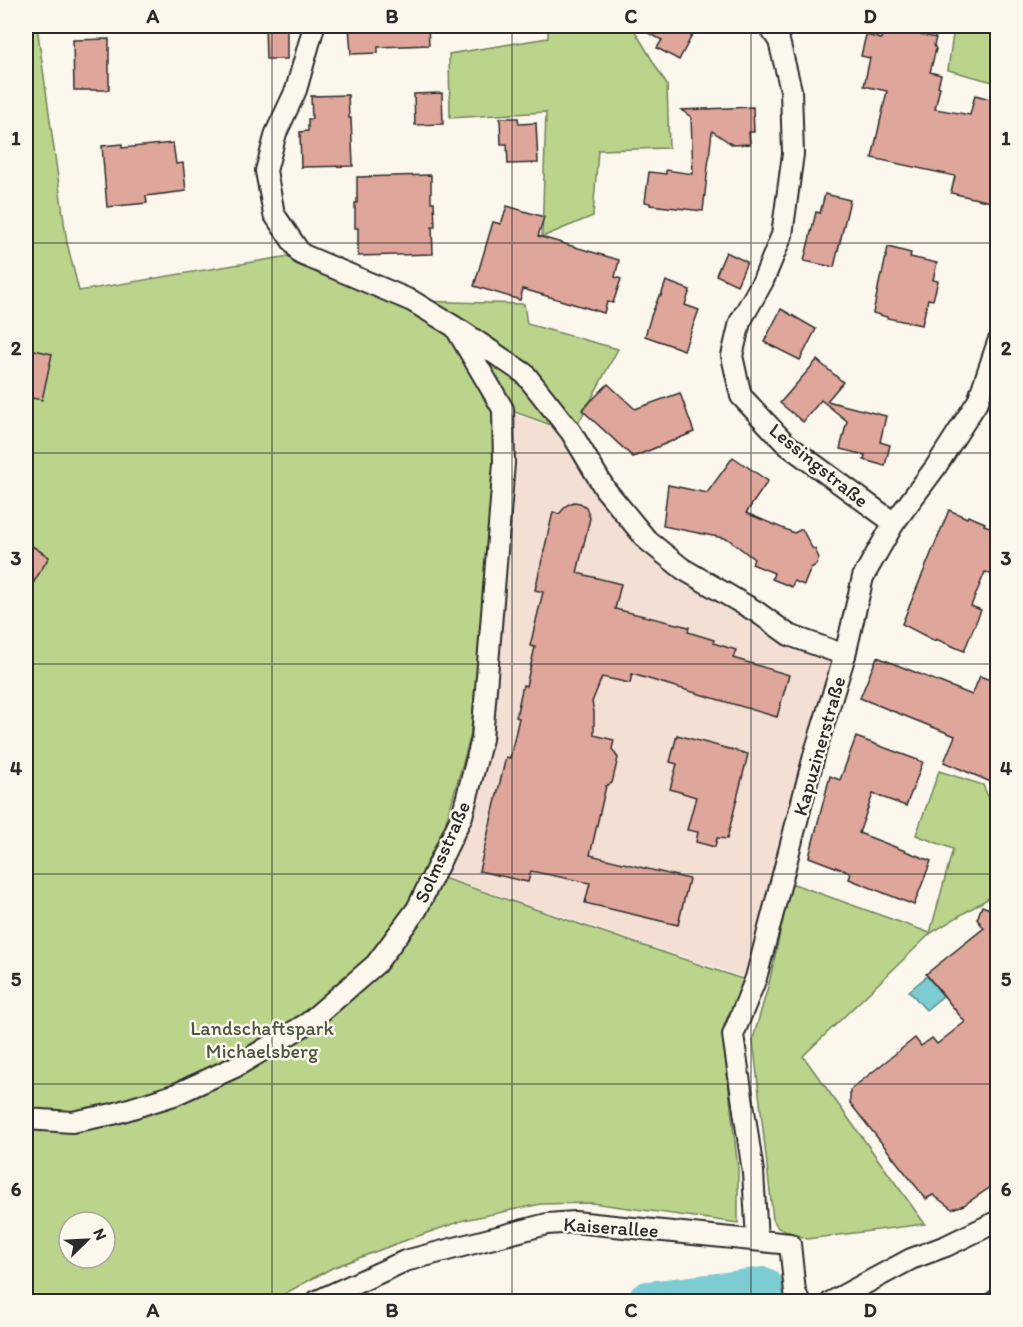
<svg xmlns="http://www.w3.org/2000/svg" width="1023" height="1327" font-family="Itim,sans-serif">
<rect width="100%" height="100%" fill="#fbf7ec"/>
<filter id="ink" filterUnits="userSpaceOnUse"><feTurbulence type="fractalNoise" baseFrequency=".0167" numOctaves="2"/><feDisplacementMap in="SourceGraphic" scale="12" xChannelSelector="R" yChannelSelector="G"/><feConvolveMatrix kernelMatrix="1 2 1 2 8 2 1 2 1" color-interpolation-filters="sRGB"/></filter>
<g filter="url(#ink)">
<polygon fill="#f3dfd4" points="506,411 568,433 647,550 700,592 845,655 746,978 432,873 471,737 502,463"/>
<g fill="#bad48c" stroke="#72805c" stroke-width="1.5" fill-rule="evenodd">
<path d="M26 26H37L67 243 79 291 301 254 412 301 524 304 527 324 618 349 573 433 504 408 502 409 499 467 470 738 431 874 745 980 724 1025V1047L738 1169V1223L592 1203 541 1204 464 1220 401 1242 332 1268 271 1301 26 1302ZM69 1222H105V1258H69Z"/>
<polygon points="548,26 632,26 667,85 669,148 598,150 593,216 542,237 546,112 450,118 449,54 548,38"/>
<polygon points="921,26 997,26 997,83 948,70 953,34"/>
<polygon points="939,771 983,785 997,817 997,893 931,933 803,1056 925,1224 807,1239 778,1228 773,1219 753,1039 769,983 791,883 930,933 953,849 916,835"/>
</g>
<polygon fill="#7bccd1" stroke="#5b8c8f" stroke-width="1.5" points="927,976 943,996 926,1010 909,991"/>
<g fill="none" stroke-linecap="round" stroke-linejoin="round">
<polyline stroke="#7bccd1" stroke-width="42" points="648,1302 725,1293 763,1288"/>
</g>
<g fill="#dfa69b" stroke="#2b2b2b" stroke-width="1.5">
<polygon points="265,26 287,26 287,59 266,59"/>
<polygon points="349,26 428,26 429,45 378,47 378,53 351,54"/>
<polygon points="635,26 697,26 679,60 657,48 662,40"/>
<polygon points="884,26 936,38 934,45 936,49 930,72 941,75 938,86 940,87 935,109 970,115 975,95 998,101 998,190 994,189 991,202 951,193 955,176 872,158 887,91 864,86 870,58 861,56 866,35 881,39"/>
<polygon points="109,39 109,90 74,90 73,40"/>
<polygon points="442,93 443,124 415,125 414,94"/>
<polygon points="348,95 349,118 351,118 353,166 301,167 300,132 308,131 308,119 312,119 311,96"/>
<polygon points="753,107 754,132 749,132 750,144 733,145 712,131 703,211 650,205 650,203 645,202 649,172 666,174 666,170 693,174 691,117 681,110"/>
<polygon points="500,118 518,118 519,124 536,123 538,163 508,164 507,144 501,144"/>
<polygon points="173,143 176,164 183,163 186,191 146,196 147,203 107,207 102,146 122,144 122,148"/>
<polygon points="431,175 431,202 434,202 435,227 432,227 433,254 358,256 358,228 355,228 355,203 357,203 357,177"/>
<polygon points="825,194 850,200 834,267 804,261 816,212 820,213"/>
<polygon points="507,206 544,217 538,236 619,260 615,277 621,279 613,303 607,302 604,313 523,289 520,300 474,286 493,222 501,224"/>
<polygon points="888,247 911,253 910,257 937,263 933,280 938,281 933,300 928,299 922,325 887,318 887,317 873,313 881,274 882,275"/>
<polygon points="726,252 747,262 737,285 716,275"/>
<polygon points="666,281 690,290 685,305 699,310 684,350 645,336 651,316 659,296 661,296"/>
<polygon points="781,309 816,329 800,360 764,342"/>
<polygon points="26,348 52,354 42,400 26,397"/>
<polygon points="817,360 843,382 827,401 886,416 880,442 890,445 885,466 864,460 865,455 840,449 847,421 821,400 803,422 780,403"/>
<polygon points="608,384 635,409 680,393 694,432 633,457 582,410"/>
<polygon points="733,457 768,481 746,513 794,533 802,529 812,548 815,549 819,558 816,565 811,568 804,585 794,581 792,587 772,579 774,573 752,564 754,559 728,539 663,526 668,485 707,493"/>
<polygon points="574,502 580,503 586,507 590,518 577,573 621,584 615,609 689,627 688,632 714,640 713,643 736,650 733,658 789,675 777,717 632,674 630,683 602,677 592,702 594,712 594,735 614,740 612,749 618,758 612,783 606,786 590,855 689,879 678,925 585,903 590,883 531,871 528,882 479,871 506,757 510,758 519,718 516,717 523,685 526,686 535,647 530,646 543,592 535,590 553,512 559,514 567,505"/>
<polygon points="949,510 967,518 968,516 985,523 984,525 998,530 998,577 985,572 971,606 981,610 964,651 936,639 935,641 902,624"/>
<polygon points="26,542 49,557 26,595"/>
<polygon points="877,657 972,695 980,676 998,683 998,785 944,762 955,736 860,698"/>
<polygon points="677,735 748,754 727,839 717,838 715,847 696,842 698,832 687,830 696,797 670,789 677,764 670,762"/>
<polygon points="856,737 923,762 906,806 873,794 859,833 931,861 914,905 849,879 851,873 809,857 830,776 840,780"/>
<polygon points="982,906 998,912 998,1182 964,1205 952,1209 933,1195 926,1199 850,1103 850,1090 915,1038 921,1046 932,1038 937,1044 965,1022 926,974 984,928 977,919"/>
</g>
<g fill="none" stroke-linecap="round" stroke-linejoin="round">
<g stroke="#2b2b2b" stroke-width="24">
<g id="minor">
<polyline points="769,26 779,41 791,90 793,154 782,235 763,281 740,322 732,356 741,396 786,444 894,523"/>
<polyline points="460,330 525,374 571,432 605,489 647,540 683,569 757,612 789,635 845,655"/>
<polyline points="26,1119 72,1122 113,1114 174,1095 235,1067 308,1023 376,964 417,909 462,816 482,739 504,463 503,409 455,327 412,301 301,254 274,214 266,171 276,133 296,90 314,26"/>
<polyline points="757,1240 753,1172 733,1035 756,978 815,752 845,655 863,577 894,523 935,468 978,401 998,342"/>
<polyline points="315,1302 405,1261 547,1224 575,1222 790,1244 795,1292 800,1302"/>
<polyline points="831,1302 911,1259 946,1246 998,1221"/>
<polyline points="994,1302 998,1299"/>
</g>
</g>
<use href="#minor" stroke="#fbf7ec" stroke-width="20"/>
</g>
</g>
<path fill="none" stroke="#2b2b2b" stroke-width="1.5" stroke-opacity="0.55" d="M272 26V1302M512 26V1302M751 26V1302M26 243H998M26 453H998M26 664H998M26 874H998M26 1084H998"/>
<g text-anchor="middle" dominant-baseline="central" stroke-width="5" stroke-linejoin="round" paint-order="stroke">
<g font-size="20" fill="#2b2b2b" stroke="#fbf7ec">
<text transform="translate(819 465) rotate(39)">Lessingstraße</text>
<text transform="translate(819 746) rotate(-74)">Kapuzinerstraße</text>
<text transform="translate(442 852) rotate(-66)">Solmsstraße</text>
<text transform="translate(611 1227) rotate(4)">Kaiserallee</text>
</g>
<g font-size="20" fill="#4f5543" stroke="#fbf7ec">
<text x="262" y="1028">Landschaftspark<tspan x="262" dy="23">Michaelsberg</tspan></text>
</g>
</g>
<rect width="1023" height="1327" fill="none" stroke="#fbf7ec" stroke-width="66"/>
<g transform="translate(87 1240) rotate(66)"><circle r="28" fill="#fbf7ec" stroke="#a8a59f" stroke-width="1.5"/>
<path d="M0-4.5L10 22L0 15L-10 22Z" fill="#2b2b2b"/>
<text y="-9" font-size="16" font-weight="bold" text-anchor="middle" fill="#2b2b2b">N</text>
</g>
<rect x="33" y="33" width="957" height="1261" fill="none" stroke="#2b2b2b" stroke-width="2"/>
<g font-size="20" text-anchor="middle" font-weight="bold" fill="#2b2b2b">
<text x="153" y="23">A</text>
<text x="392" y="23">B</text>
<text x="631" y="23">C</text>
<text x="870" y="23">D</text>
<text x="16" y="145">1</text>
<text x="1006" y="145">1</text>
<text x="16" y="355">2</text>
<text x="1006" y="355">2</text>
<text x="16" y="565">3</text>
<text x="1006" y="565">3</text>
<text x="16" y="775">4</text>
<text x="1006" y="775">4</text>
<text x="16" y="986">5</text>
<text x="1006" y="986">5</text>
<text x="16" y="1196">6</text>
<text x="1006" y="1196">6</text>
<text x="153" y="1317">A</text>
<text x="392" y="1317">B</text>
<text x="631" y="1317">C</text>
<text x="870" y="1317">D</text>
</g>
</svg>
